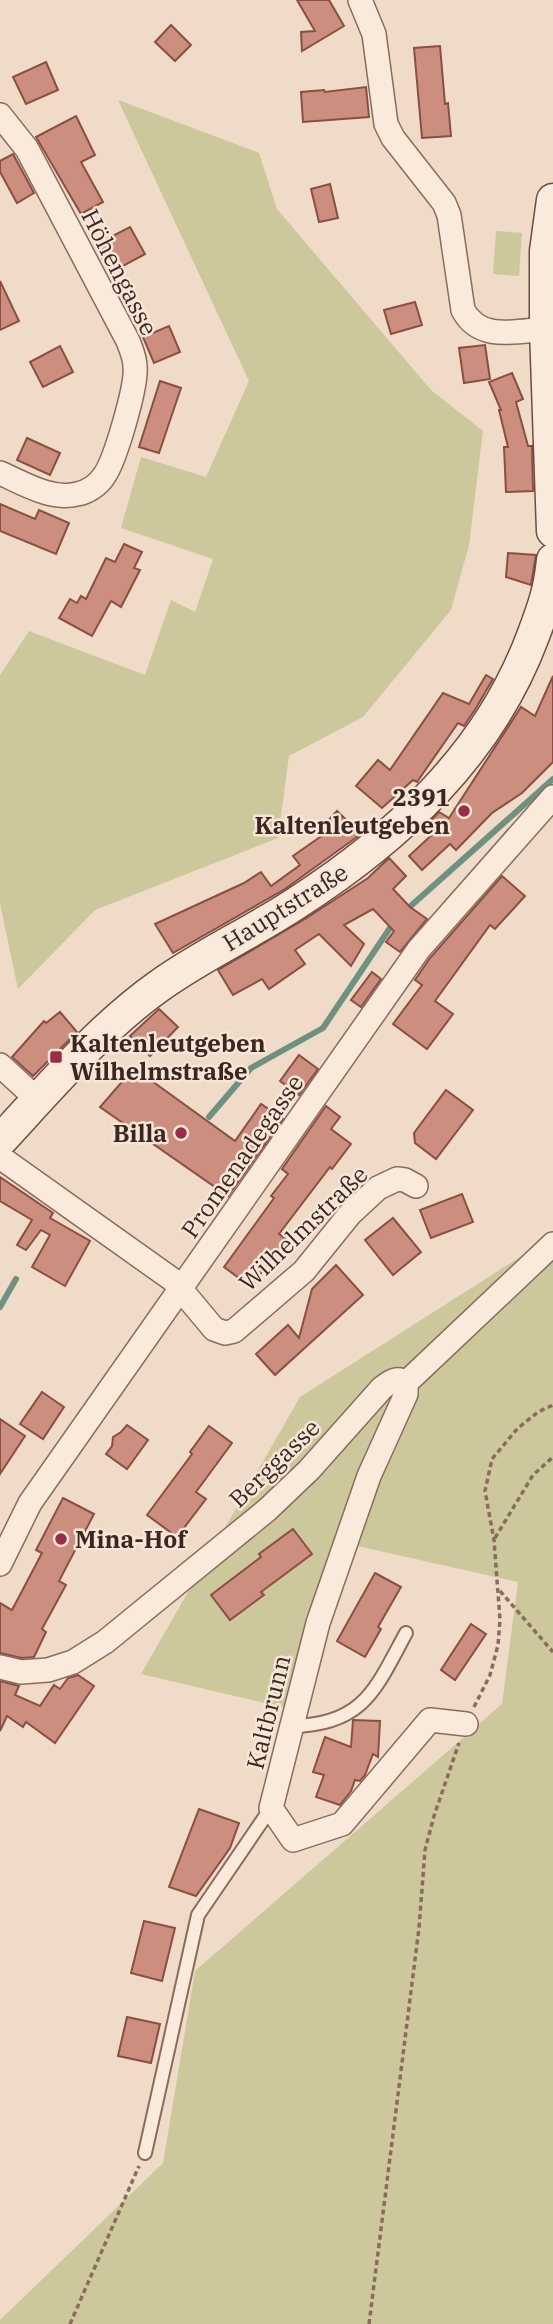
<svg xmlns="http://www.w3.org/2000/svg" width="553" height="2324" font-family="'IBM Plex Serif',serif">
<rect width="100%" height="100%" fill="#efdbc8"/>
<g fill="#cdc89b">
<polygon points="118,100 259,153 277,209 431,390 483,431 469,545 451,610 363,717 289,756 278,838 95,910 18,989 0,903 0,675 29,631 145,675 171,600 195,612 213,559 121,528 141,457 206,477 249,381"/>
<polygon points="496,231 522,233 519,276 493,274"/>
<polygon points="553,1236 553,2324 0,2324 0,2320 163,2163 195,1971 502,1704 518,1582 335,1541 286,1708 141,1674 300,1397"/>
</g>
<g fill="none" stroke-linecap="round" stroke-linejoin="round">
<g stroke="#6f9181" stroke-width="6">
<polyline points="404,912 553,779"/>
<polyline points="209,1117 251,1068 323,1028 394,922"/>
<polyline points="0,1307 16,1279"/>
</g>
</g>
<g fill="#cc8e7e" stroke="#8a4f43" stroke-width="2">
<polygon points="297,0 329,0 344,26 302,51 301,32 315,31"/>
<polygon points="171,25 191,45 175,61 155,42"/>
<polygon points="440,46 445,104 448,103 451,136 422,138 414,48"/>
<polygon points="46,62 58,90 26,104 13,77"/>
<polygon points="366,87 369,117 303,122 301,92 324,90 325,92"/>
<polygon points="76,116 95,155 81,162 103,202 81,214 36,137"/>
<polygon points="13,154 34,193 17,203 0,172 0,161"/>
<polygon points="330,184 338,218 319,222 311,189"/>
<polygon points="130,227 145,254 110,273 95,245"/>
<polygon points="0,281 19,321 0,330"/>
<polygon points="415,302 422,325 391,334 384,310"/>
<polygon points="169,326 180,352 154,363 143,337"/>
<polygon points="485,345 490,379 464,383 459,348"/>
<polygon points="60,346 73,372 43,387 30,362"/>
<polygon points="512,373 523,399 516,402 528,446 532,446 533,491 506,492 504,447 508,447 499,410 501,410 489,382"/>
<polygon points="160,381 181,388 159,453 139,447"/>
<polygon points="27,438 60,453 50,475 17,460"/>
<polygon points="0,504 35,519 39,510 69,523 56,554 0,531"/>
<polygon points="124,544 142,552 134,568 140,570 121,607 111,601 92,636 59,618 70,599 77,603 81,596 86,599 106,558 115,562"/>
<polygon points="508,553 536,555 531,585 506,577"/>
<polygon points="486,675 493,679 476,708 464,726 458,723 417,782 413,780 382,808 356,786 378,760 390,770 443,693 469,704"/>
<polygon points="553,676 553,762 522,793 492,813 456,850 450,844 422,870 409,856 436,831 428,823 439,812 449,818 521,707 535,716"/>
<polygon points="337,811 361,834 285,889 173,953 155,924 244,883 261,872 271,886 300,865 293,856 330,830 324,825"/>
<polygon points="389,858 406,876 393,889 410,907 427,919 400,952 386,942 394,931 373,909 344,925 364,944 351,966 319,934 295,950 305,964 269,989 262,979 233,995 218,970 305,919 368,878"/>
<polygon points="502,876 525,896 495,929 490,925 435,1001 453,1014 427,1049 393,1024 422,985 415,980 430,958"/>
<polygon points="372,972 381,979 361,1007 351,1000"/>
<polygon points="159,1009 178,1027 150,1056 130,1036"/>
<polygon points="60,1012 77,1032 33,1076 12,1057 44,1021 46,1023"/>
<polygon points="299,1055 318,1069 299,1095 280,1081"/>
<polygon points="134,1068 235,1141 261,1104 283,1119 228,1196 100,1107"/>
<polygon points="446,1090 473,1110 436,1159 415,1143 414,1133"/>
<polygon points="326,1106 340,1117 331,1129 351,1144 332,1169 330,1167 279,1234 286,1239 251,1287 224,1267 274,1198 271,1196 288,1174 282,1169"/>
<polygon points="0,1177 53,1213 50,1218 90,1241 65,1286 32,1267 50,1235 41,1230 26,1250 17,1245 32,1220 0,1201"/>
<polygon points="462,1194 473,1222 431,1238 420,1210"/>
<polygon points="393,1218 421,1252 393,1275 365,1240"/>
<polygon points="336,1265 363,1295 275,1375 256,1354 288,1325 299,1338 312,1289"/>
<polygon points="42,1392 64,1407 43,1439 20,1424"/>
<polygon points="0,1419 25,1436 0,1474"/>
<polygon points="127,1425 148,1440 127,1469 106,1454 112,1446 113,1437 121,1432"/>
<polygon points="209,1426 232,1443 196,1492 206,1499 177,1537 147,1515 192,1454 190,1452"/>
<polygon points="63,1498 94,1514 59,1581 66,1585 42,1629 46,1632 34,1657 22,1658 0,1653 0,1603 12,1610 42,1553 36,1550"/>
<polygon points="293,1529 312,1554 261,1592 264,1595 230,1620 211,1595 261,1557 259,1554"/>
<polygon points="375,1573 401,1587 378,1627 381,1629 365,1657 337,1641"/>
<polygon points="471,1624 486,1634 455,1680 441,1670"/>
<polygon points="78,1675 94,1686 55,1743 26,1722 23,1727 7,1716 0,1731 0,1681 19,1686 15,1695 40,1706 54,1685 60,1689 68,1678"/>
<polygon points="353,1720 380,1721 378,1757 373,1754 365,1775 360,1781 355,1780 351,1791 340,1805 316,1797 324,1775 313,1772 325,1737 351,1747"/>
<polygon points="199,1809 239,1823 230,1848 196,1896 169,1887"/>
<polygon points="144,1921 175,1928 162,1981 131,1973"/>
<polygon points="127,2017 160,2024 151,2063 118,2056"/>
</g>
<g fill="none" stroke-linecap="round" stroke-linejoin="round">
<g stroke="#8b6b5d" stroke-width="16">
<g id="service">
<path d="M292 1726C364 1725 376 1688 406 1633"/>
<polyline points="145,2153 198,1915 271,1808"/>
</g>
</g>
<g stroke="#8b6b5d" stroke-width="26">
<g id="minor">
<path d="M360 0 374 34 386 124 393 138 444 203 449 215 463 310C480 342 516 331 546 329"/>
<path d="M0 115 27 149 128 341C131 349 135 357 135 367 137 386 115 461 104 476 98 485 88 492 77 494 52 501 23 483 0 473"/>
<polyline points="0,1065 38,1100"/>
<polyline points="0,1157 173,1280 214,1329 225,1333 234,1331 304,1271 350,1214 378,1188 397,1179 405,1180 416,1186"/>
<polyline points="406,1383 406,1394 369,1476 318,1623 271,1808 293,1840 342,1824 430,1720 466,1724"/>
<polyline points="0,1564 30,1503 419,949 553,797"/>
<path d="M0 1667 21 1672 48 1670 73 1662 105 1642 267 1510 309 1470 382 1388C390 1382 397 1376 406 1383L553 1244"/>
</g>
</g>
<g stroke="#6d4c40" stroke-width="35">
<g id="secondary">
<polyline points="553,200 546,251 546,329 553,531"/>
<path d="M0 1141C49 1088 101 1027 159 986 202 955 251 933 295 904 399 837 489 754 533 636 544 607 550 590 553 560"/>
</g>
</g>
<g stroke="#8b6b5d" stroke-width="3.5" stroke-dasharray="5 3.5" stroke-linecap="butt">
<polyline points="495,1538 533,1475 553,1457"/>
<polyline points="500,1591 553,1652"/>
<polyline points="474,1707 490,1675 498,1645 500,1620 494,1540 485,1491 492,1459 518,1428 538,1412 553,1405"/>
<polyline points="70,2324 139,2166"/>
<polyline points="369,2324 419,1928 425,1850 434,1816 459,1743"/>
</g>
<use href="#service" stroke="#f9eadb" stroke-width="12"/>
<use href="#minor" stroke="#f9eadb" stroke-width="23"/>
<use href="#secondary" stroke="#f9eadb" stroke-width="32"/>
</g>
<g fill="#9a2d45" stroke="#f6e6d7" stroke-width="2.5">
<circle cx="464" cy="811" r="7"/>
<rect x="49" y="1050" width="14" height="14" rx="3.5"/>
<circle cx="181" cy="1133" r="7"/>
<circle cx="61" cy="1539" r="7"/>
</g>
<g text-anchor="middle" dominant-baseline="central" stroke-width="5" stroke-linejoin="round" paint-order="stroke">
<g font-size="24" fill="#3b2720" stroke="#f6e6d7">
<text transform="translate(120 272) rotate(63)">Höhengasse</text>
<text transform="translate(285 907) rotate(-32)">Hauptstraße</text>
<text transform="translate(242 1156) rotate(-55)">Promenadegasse</text>
<text transform="translate(303 1228) rotate(-44)">Wilhelmstraße</text>
<text transform="translate(274 1463) rotate(-44)">Berggasse</text>
<text transform="translate(268 1712) rotate(-76)">Kaltbrunn</text>
</g>
<g font-size="24" font-weight="bold" fill="#3b2720" stroke="#f6e6d7" text-anchor="end">
<text x="450" y="797">2391<tspan x="450" dy="28">Kaltenleutgeben</tspan></text>
<text x="70" y="1043" text-anchor="start">Kaltenleutgeben<tspan x="70" dy="28">Wilhelmstraße</tspan></text>
<text x="167" y="1133">Billa</text>
<text x="75" y="1539" text-anchor="start">Mina-Hof</text>
</g>
</g>
</svg>
